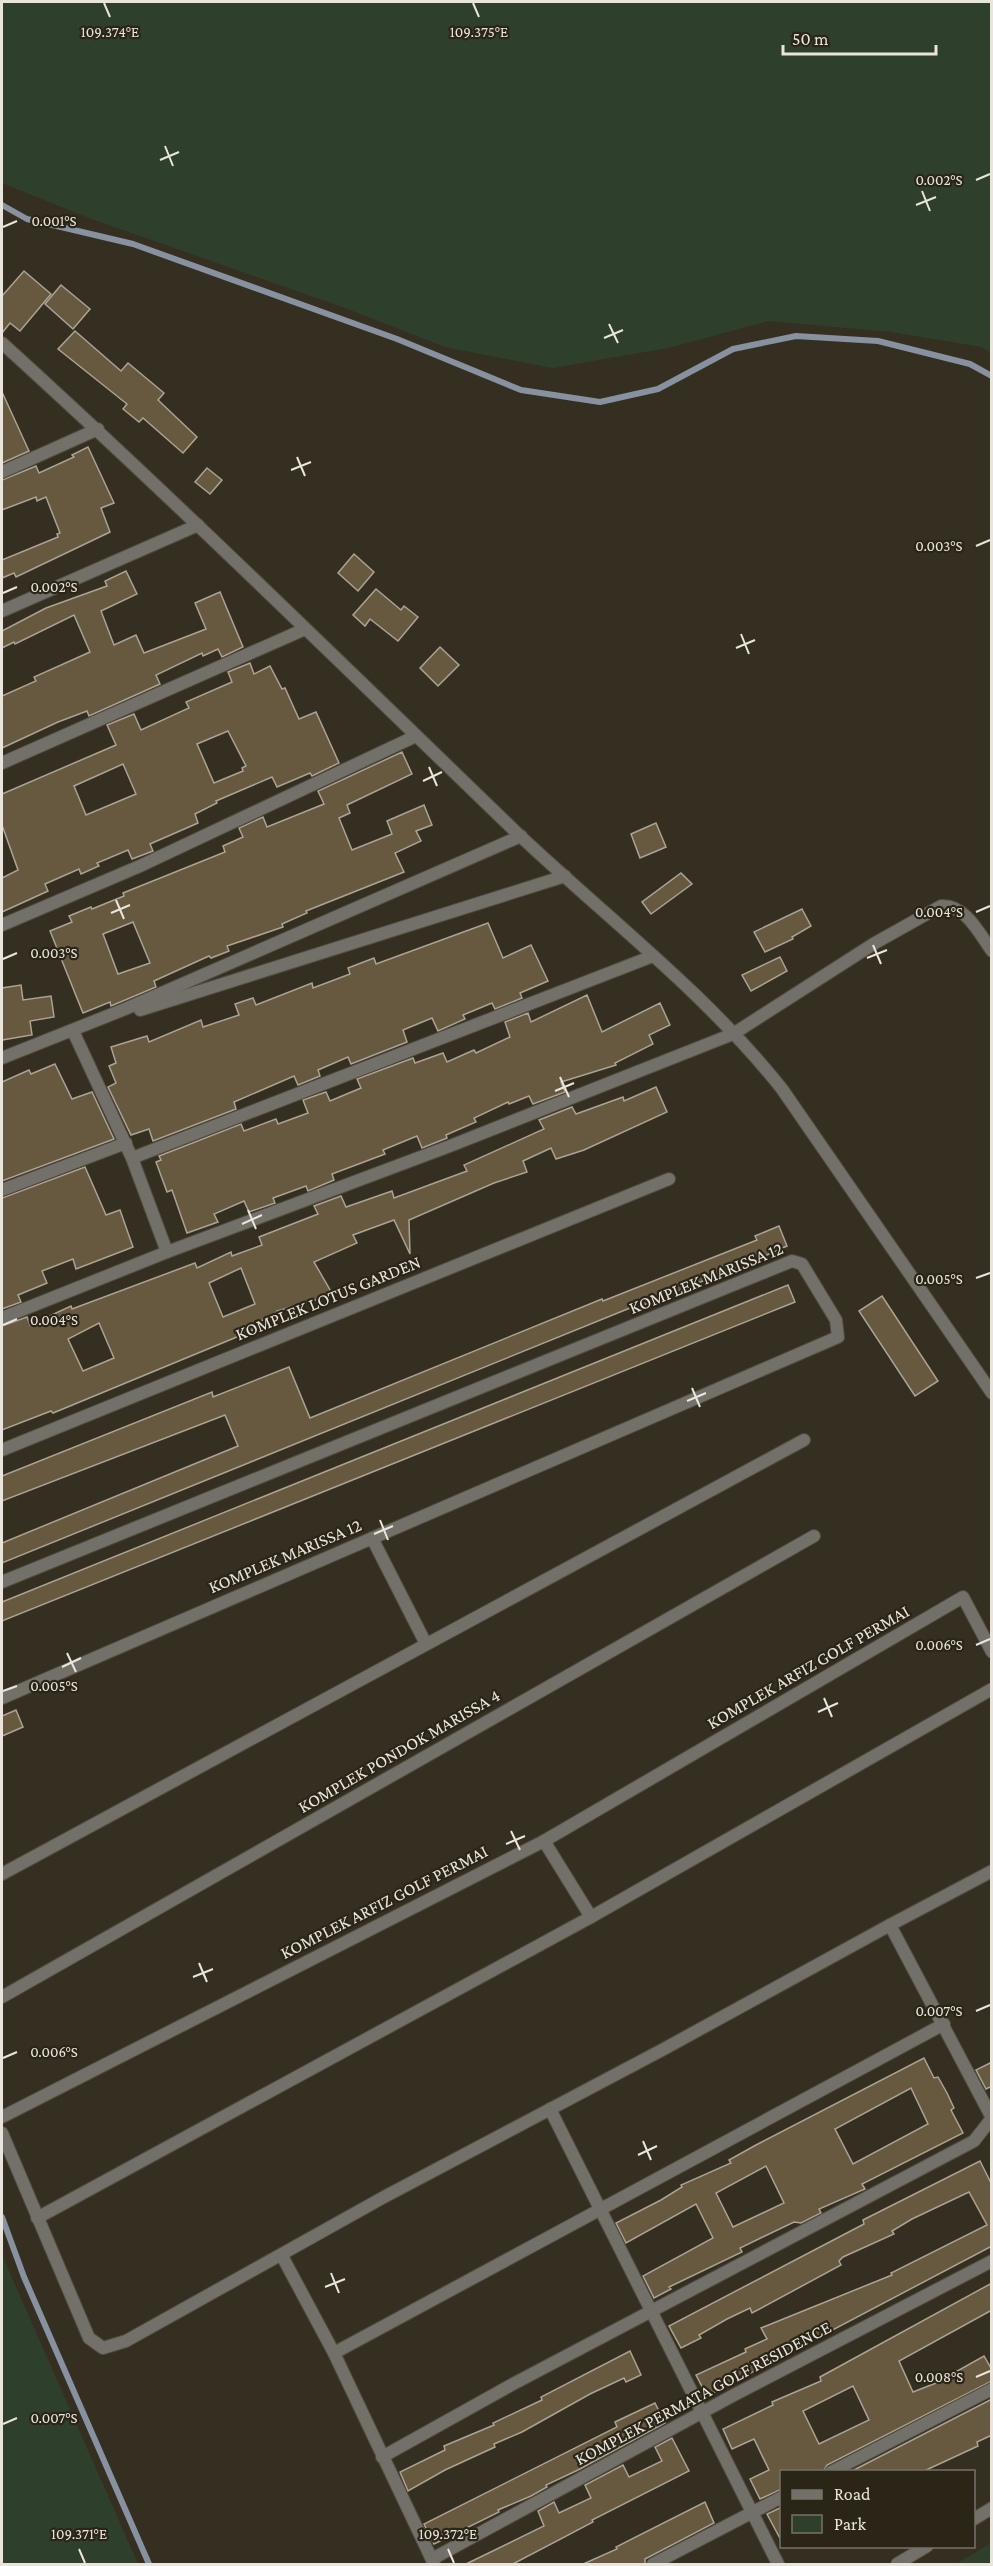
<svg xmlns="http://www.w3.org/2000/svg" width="993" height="2566" font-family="'Crimson Pro',serif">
<rect width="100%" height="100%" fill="#352f22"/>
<g fill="#2e402c">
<polygon points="2,2 991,2 991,353 982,347 891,332 769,321 668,348 552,368 445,347 345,308 89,218 2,183"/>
<polygon points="2,2255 138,2564 2,2564"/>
<polygon points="991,2543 991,2564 956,2564"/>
</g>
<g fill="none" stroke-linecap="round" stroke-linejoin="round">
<g stroke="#87919f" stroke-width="6">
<polyline points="2,205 27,219 133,244 397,339 521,390 600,402 658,389 733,349 796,336 878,341 970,364 992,376"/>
<polyline points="2,2217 24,2277 149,2564"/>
</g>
</g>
<g fill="#665940" stroke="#aba393" stroke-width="1.5" fill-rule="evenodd">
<polygon points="24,271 51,294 20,331 10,323 2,333 2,296"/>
<polygon points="61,285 90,309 73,329 45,304"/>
<polygon points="75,331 121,371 128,363 164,393 158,400 197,437 183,453 143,418 139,422 123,409 127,404 58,349"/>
<polygon points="2,392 29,451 2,463"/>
<polygon points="88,447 114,503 101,508 110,532 16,577 14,573 2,578 2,560 58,537 57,534 60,533 46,497 37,501 36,497 2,510 2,480 36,466 39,473 74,457 72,455"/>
<polygon points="207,468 222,480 210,494 195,482"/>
<polygon points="354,554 374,572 358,591 338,573"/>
<polygon points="126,571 137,594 101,611 114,645 136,635 144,653 206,629 195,603 220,592 243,647 222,657 218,649 203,656 202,653 156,675 160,684 89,716 87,711 58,722 2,748 2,696 36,681 34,677 90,652 74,615 15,644 14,642 2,648 2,631 46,608 107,586 105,581"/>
<polygon points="376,589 401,610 404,606 418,617 398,641 370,619 365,626 353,615"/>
<polygon points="440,647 459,665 438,686 420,668"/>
<path d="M250 663 254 674 270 666 282 689 285 688 299 719 316 712 339 763 312 776 310 773 277 787 272 777 216 801 217 803 195 814 198 823 150 844 153 851 132 859 128 850 97 863 99 866 81 874 79 869 45 884 48 891 2 912V878L18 870 2 825V794L116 745 107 725 134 714 141 730 189 708 186 702 232 682 228 672ZM228 731 246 766 242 768 243 771 214 783 197 744ZM123 764 136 794 86 815 74 786Z"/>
<path d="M402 752 412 774 347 805 350 813 339 818 352 850 392 834 387 821 424 805 432 825 416 831 421 841 395 853 404 872 306 911 307 913 282 924 283 927 227 946 229 951 211 958 209 956 154 981 156 987 111 1006 110 1002 83 1013 50 931 72 922 69 916 91 907 92 909 124 896 123 893 225 852 223 846 243 837 239 828 263 817 267 827 324 804 318 791ZM133 922 150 963 118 974 103 934Z"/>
<polygon points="656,823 666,847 640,858 631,834"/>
<polygon points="681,873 692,884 651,914 642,902"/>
<polygon points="802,909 811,926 792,937 793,939 765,952 754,932"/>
<polygon points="488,923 503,958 531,945 548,981 520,993 522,998 495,1009 492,1003 463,1015 465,1019 438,1031 432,1018 403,1030 407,1042 351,1064 348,1057 318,1070 320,1076 298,1085 294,1076 234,1102 236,1109 153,1141 149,1129 131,1135 108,1087 116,1083 109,1066 116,1063 111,1047 147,1036 149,1042 201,1020 203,1027 239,1015 235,1004 253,998 256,1005 312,983 313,988 350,974 348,968 374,958 376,964"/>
<polygon points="780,957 787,971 751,991 742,975"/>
<polygon points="21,985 23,1000 51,996 54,1017 30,1021 32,1035 2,1040 2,988"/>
<polygon points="587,995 602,1032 660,1003 670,1025 649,1035 653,1044 615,1063 616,1065 561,1082 565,1092 533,1104 529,1096 509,1104 508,1102 474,1118 476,1122 446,1135 447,1138 422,1148 417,1136 383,1150 385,1154 332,1174 334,1180 308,1191 306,1186 273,1198 275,1203 249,1212 244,1201 214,1214 218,1222 187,1233 172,1190 167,1192 156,1162 161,1160 159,1156 241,1124 244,1131 276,1119 278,1124 308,1113 303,1100 326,1092 330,1101 361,1088 357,1079 413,1058 415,1063 443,1053 447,1062 474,1050 476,1053 510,1037 505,1022 528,1013 531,1022"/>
<polygon points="55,1064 72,1099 92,1092 114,1139 2,1181 2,1082 29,1070 31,1074"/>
<path d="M656 1087 667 1112 584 1150 556 1159 551 1148 523 1161 527 1172 494 1183 409 1220 410 1254 394 1220 353 1235 357 1243 314 1262 333 1295 277 1311 278 1314 251 1325 253 1330 232 1339 53 1413 51 1411 2 1430V1326L27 1317 30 1325 71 1306 72 1309 195 1263 197 1268 231 1252 232 1256 262 1245 259 1237 318 1214 314 1206 341 1196 346 1207 392 1191 394 1198 467 1171 464 1165 544 1129 539 1120 572 1107 576 1114 623 1097 624 1101ZM241 1268 255 1304 223 1317 209 1283ZM99 1323 114 1358 83 1371 68 1339Z"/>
<polygon points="85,1167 106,1215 120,1210 133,1247 76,1269 73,1259 42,1271 47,1283 18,1295 21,1302 2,1309 2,1198"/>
<polygon points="779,1226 787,1246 760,1258 631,1310 630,1308 2,1563 2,1543 238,1446 225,1415 2,1501 2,1476 212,1392 213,1397 289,1367 310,1418 602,1299 603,1301 757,1240 755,1236"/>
<polygon points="788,1285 795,1302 2,1621 2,1602"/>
<polygon points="882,1296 938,1381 915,1396 859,1311"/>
<polygon points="16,1710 23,1727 2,1736 2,1716"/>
<path d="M924 2058 934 2078 938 2077 947 2093 954 2108 951 2110 963 2133 862 2184 865 2189 819 2209 821 2213 801 2223 794 2222 740 2248 742 2252 669 2287 671 2289 654 2298 643 2276 713 2238 696 2204 626 2243 616 2223 661 2200 682 2187 681 2185 731 2163 729 2160 756 2145ZM911 2088 928 2124 853 2164 835 2129ZM766 2166 784 2203 733 2227 716 2193Z"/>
<polygon points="992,2062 992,2086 986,2089 976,2070"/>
<polygon points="980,2161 992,2185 992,2246 707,2396 696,2375 746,2352 745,2349 767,2339 761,2328 892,2275 891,2273 987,2225 969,2192 912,2219 892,2231 894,2234 843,2257 839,2261 841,2265 752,2313 750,2308 727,2319 699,2335 701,2338 681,2348 669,2326 864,2224 863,2220"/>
<path d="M992 2283V2310L899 2361 913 2392 936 2383 984 2356 992 2370V2381L827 2465 823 2472H782V2489L760 2499 750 2479 769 2470 754 2439 732 2449 723 2429 773 2405 772 2402 821 2381 820 2377ZM853 2386 869 2420 819 2444 803 2411Z"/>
<polygon points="630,2351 641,2375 626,2382 624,2378 590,2394 522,2432 494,2444 495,2447 445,2470 408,2491 400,2472 445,2450 444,2446 494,2425 493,2423 542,2400 541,2397"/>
<polygon points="992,2399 992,2435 977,2442 978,2446 922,2472 850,2472"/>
<polygon points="655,2403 665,2423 578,2470 546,2485 547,2487 531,2496 498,2510 499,2512 434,2544 424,2524 617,2427 615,2422"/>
<polygon points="672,2438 689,2471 592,2520 593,2522 511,2565 464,2565 544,2526 538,2511 554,2502 559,2513 591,2498 585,2485 623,2465 629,2477 662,2461 655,2447"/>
<polygon points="705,2502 714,2523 645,2559 645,2565 581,2565 617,2549 616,2547"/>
<polygon points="782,2507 782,2542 767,2514"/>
</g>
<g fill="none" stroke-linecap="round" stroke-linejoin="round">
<g stroke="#524c40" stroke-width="14">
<g id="minor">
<path d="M2 343C177 502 346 668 517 833 606 917 706 993 782 1089L992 1393"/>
<polyline points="2,472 98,429"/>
<polyline points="2,611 198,525"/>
<polyline points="2,763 305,629"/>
<polyline points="2,925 140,866 416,736"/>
<polyline points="140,1010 565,876"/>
<polyline points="73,1031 132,1158 167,1252"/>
<polyline points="2,1058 125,1009 521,836"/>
<polyline points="132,1158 653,956"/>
<polyline points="2,1190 126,1143"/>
<path d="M2 1318 167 1252 450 1146 733 1034 875 943 941 906C965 904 979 933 992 951"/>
<polyline points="2,1450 669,1179"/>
<polyline points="372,1538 426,1644"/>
<polyline points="2,1582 792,1261 802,1264 836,1320 838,1337 2,1698"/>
<polyline points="2,1874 804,1440"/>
<polyline points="591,1917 992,1689"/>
<polyline points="890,1925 992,1871"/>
<polyline points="2,1997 814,1536"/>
<polyline points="550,2109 778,2564"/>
<polyline points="2,2117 544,1841 963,1597 992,1652"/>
<polyline points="2,2133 89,2338 103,2348 126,2341 384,2197 662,2050 890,1925 992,2118"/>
<polyline points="37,2218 591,1917 544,1841"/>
<polyline points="282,2256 334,2353 434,2564"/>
<polyline points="334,2353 944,2024"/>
<polyline points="382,2457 513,2384 974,2141 992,2118"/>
<polyline points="831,2472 992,2389"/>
<polyline points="974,2519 992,2508"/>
<polyline points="432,2559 734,2395 992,2261"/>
<polyline points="653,2564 782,2497"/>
<polyline points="897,2564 927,2546"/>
</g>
</g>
<use href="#minor" stroke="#736f69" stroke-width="12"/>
</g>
<path fill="none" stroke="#e9e5dd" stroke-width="2" d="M104 3 110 17M473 3 479 17M165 146 173 166M160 160 179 152M976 180 990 174M922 191 930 211M916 205 936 197M3 227 17 221M609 324 618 343M604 338 623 330M297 457 305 476M291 470 311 462M976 546 990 540M3 593 17 587M741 634 749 654M736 648 755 640M429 767 437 786M423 781 442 772M116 900 124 919M976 912 990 906M111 913 130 905M873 945 881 964M867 958 887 950M3 959 17 953M560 1077 569 1097M555 1091 574 1083M248 1210 256 1229M242 1224 262 1215M976 1278 990 1273M3 1325 17 1319M692 1388 700 1407M687 1401 706 1393M380 1520 388 1540M374 1534 393 1526M976 1645 990 1639M67 1653 76 1672M62 1667 81 1658M3 1691 17 1686M824 1698 832 1717M818 1712 838 1703M511 1831 520 1850M506 1844 525 1836M199 1963 207 1982M193 1977 213 1969M976 2011 990 2005M3 2058 17 2052M643 2141 651 2160M638 2155 657 2146M331 2273 339 2293M325 2287 345 2279M976 2377 990 2371M3 2424 17 2418M79 2549 85 2563M448 2549 454 2563"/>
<g text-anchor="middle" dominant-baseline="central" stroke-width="4.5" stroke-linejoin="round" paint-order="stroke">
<g font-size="18" fill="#e9e5dd" stroke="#2b2518">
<text transform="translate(706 1278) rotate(-22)">KOMPLEK MARISSA 12</text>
<text transform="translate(328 1298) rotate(-22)">KOMPLEK LOTUS GARDEN</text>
<text transform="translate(285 1556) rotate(-23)">KOMPLEK MARISSA 12</text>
<text transform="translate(808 1667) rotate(-30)">KOMPLEK ARFIZ GOLF PERMAI</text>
<text transform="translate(399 1751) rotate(-30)">KOMPLEK PONDOK MARISSA 4</text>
<text transform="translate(384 1902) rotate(-27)">KOMPLEK ARFIZ GOLF PERMAI</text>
<text transform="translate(703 2393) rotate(-28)">KOMPLEK PERMATA GOLF RESIDENCE</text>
</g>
</g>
<g font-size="15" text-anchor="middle" fill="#e9e5dd" stroke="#2b2518" stroke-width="4.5" stroke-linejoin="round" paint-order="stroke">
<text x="110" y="37">109.374°E</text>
<text x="479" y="37">109.375°E</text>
<text x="939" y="185">0.002°S</text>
<text x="54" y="226">0.001°S</text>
<text x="939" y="551">0.003°S</text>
<text x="54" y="592">0.002°S</text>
<text x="939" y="917">0.004°S</text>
<text x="54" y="958">0.003°S</text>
<text x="939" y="1284">0.005°S</text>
<text x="54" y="1325">0.004°S</text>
<text x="939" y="1650">0.006°S</text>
<text x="54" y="1691">0.005°S</text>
<text x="939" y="2016">0.007°S</text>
<text x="54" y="2057">0.006°S</text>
<text x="939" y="2382">0.008°S</text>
<text x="54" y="2423">0.007°S</text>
<text x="79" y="2539">109.371°E</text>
<text x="448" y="2539">109.372°E</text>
</g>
<rect width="993" height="2566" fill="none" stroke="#e9e5dd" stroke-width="6"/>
<rect x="780" y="2470" width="195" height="78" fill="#2b2518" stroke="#777267" stroke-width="1.5"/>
<rect x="792" y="2490" width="30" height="9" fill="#736f69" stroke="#777267" stroke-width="1.5"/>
<text x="834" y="2500" font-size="18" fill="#e9e5dd">Road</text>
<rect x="792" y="2515" width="30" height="18" fill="#2e402c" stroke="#777267" stroke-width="1.5"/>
<text x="834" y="2530" font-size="18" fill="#e9e5dd">Park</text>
<path d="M783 45v9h153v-9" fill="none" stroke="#e9e5dd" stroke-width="3"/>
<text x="792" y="45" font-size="18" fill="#e9e5dd" stroke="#2b2518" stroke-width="4.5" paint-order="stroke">50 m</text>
</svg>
